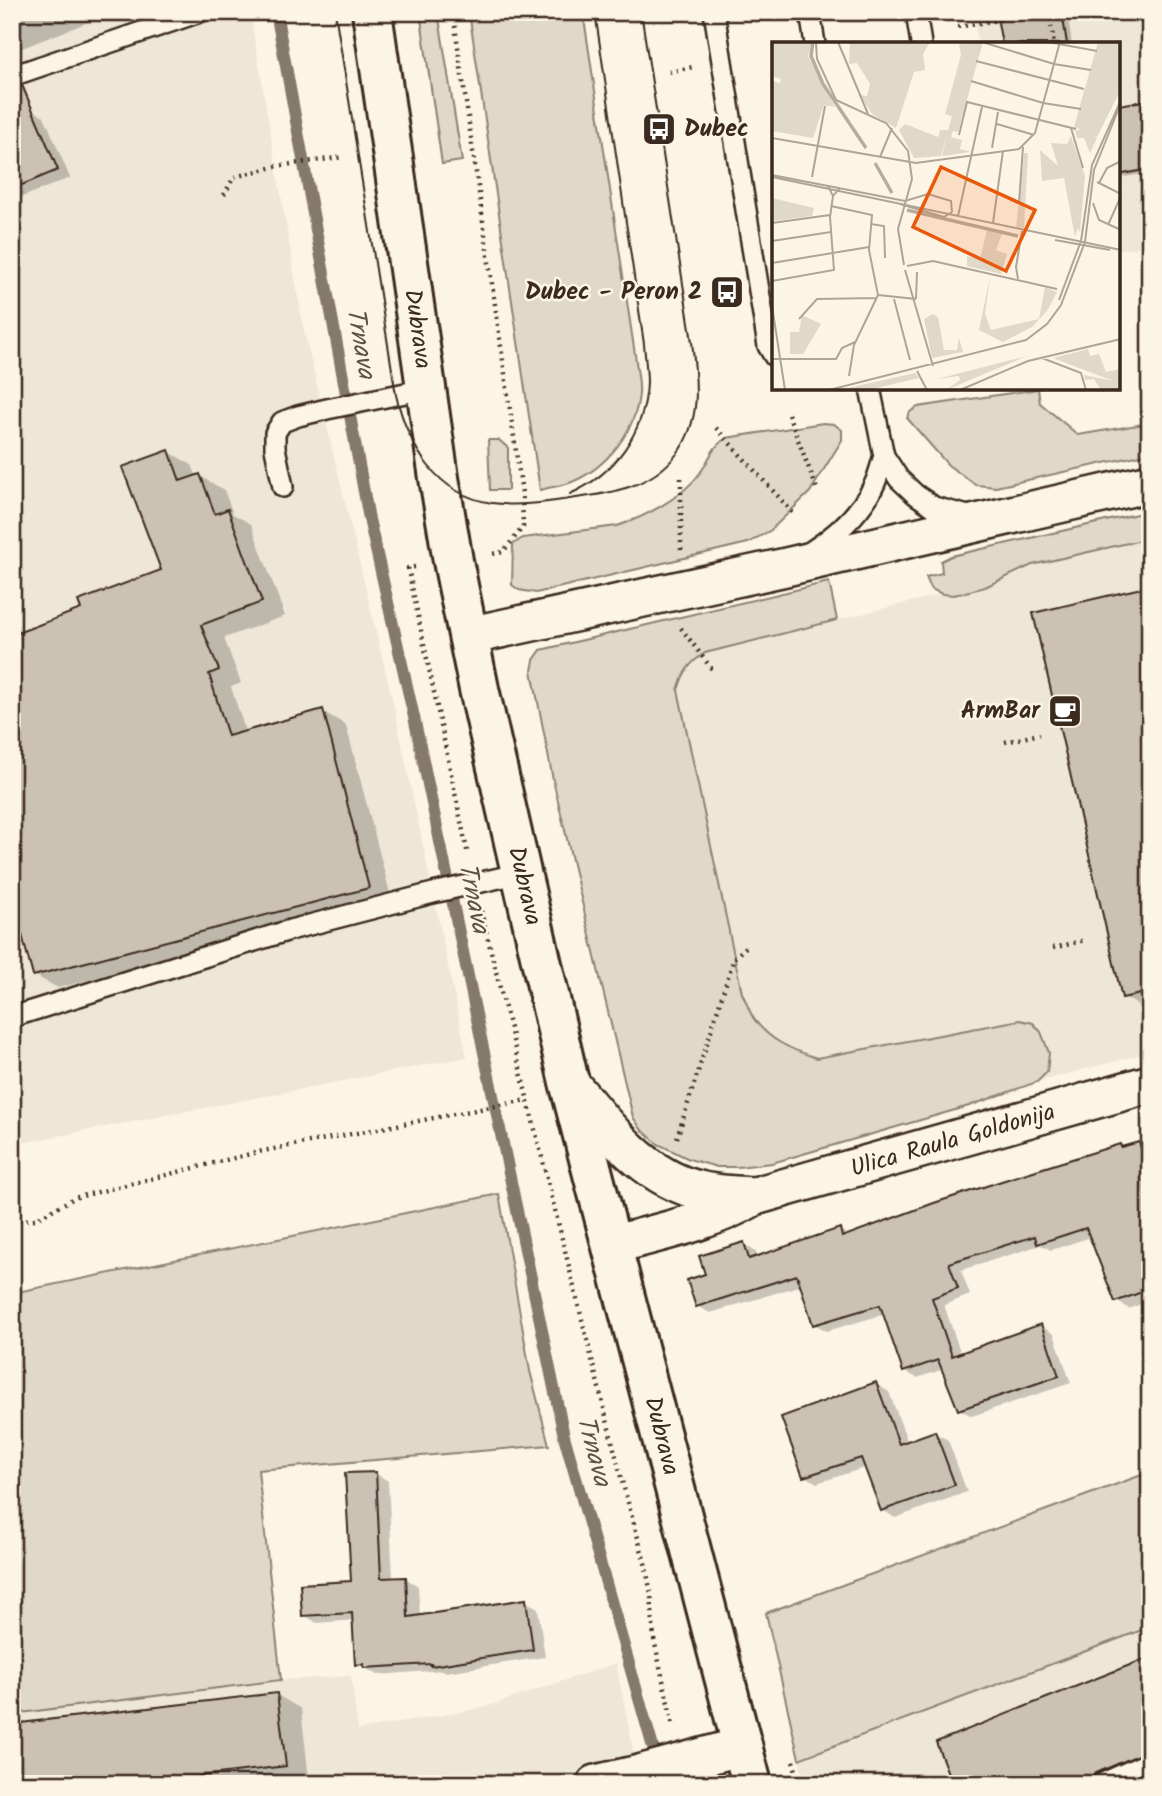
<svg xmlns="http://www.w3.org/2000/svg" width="1162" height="1796" font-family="Kalam,sans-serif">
<rect width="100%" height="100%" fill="#fcf5e5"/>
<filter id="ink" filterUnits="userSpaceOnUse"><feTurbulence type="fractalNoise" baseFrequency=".0143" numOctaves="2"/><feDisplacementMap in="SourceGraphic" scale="14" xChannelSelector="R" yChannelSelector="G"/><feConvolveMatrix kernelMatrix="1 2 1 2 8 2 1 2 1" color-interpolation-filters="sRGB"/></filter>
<g filter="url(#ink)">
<g fill="#eee6d6">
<polygon points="12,12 250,12 304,331 395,711 467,1057 12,1145"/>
<polygon points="973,12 1150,12 1150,245 1118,250 1118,44 978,44"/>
<polygon points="1150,538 1150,1052 1037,1082 1047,1072 1041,1032 1033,1023 1020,1020 817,1058 791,1050 774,1040 754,1019 742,993 678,691 683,674 692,661 705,653 942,594 954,595 985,587 1031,565"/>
<polygon points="1150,1627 1150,1784 806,1784 799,1759"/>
<polygon points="616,1663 640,1784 12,1784 12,1714 281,1680 351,1676 358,1730 483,1708"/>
</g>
<g fill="#e0d8c8" stroke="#8e8173" stroke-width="2">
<polygon points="420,12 438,12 462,161 442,164"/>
<path d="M469 12H583L636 361C637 371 640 383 639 394 636 431 606 468 572 482 562 486 550 487 540 490Z"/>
<polygon points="1038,389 1040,403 1078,435 1150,423 1150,453 996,487 976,485 948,465 907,418 910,412 918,407"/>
<path d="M823 423 834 424 842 430V440L810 492 771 530 748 543 536 593 519 590 512 585 513 544 523 538 617 526C645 517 683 497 700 473 710 459 711 448 726 438Z"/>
<polygon points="488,440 499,440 508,448 508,490 490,490"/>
<polygon points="1150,511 1150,538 1032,565 985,587 954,595 942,594 931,589 926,577 942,573 941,561 951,556"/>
<path d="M829 582 837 620 705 653C689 663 683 673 678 690L742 993C746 1001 749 1011 754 1019 770 1041 792 1050 817 1058L1020 1020 1033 1023 1041 1032 1049 1053 1047 1072 1037 1082 969 1106 772 1163 738 1167H717L689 1159 658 1144 641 1129 633 1117 553 780 532 671 534 660 541 650Z"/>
<polygon points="499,1194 530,1371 549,1445 258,1470 281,1680 12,1714 12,1293"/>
<polygon points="1150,1472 1150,1627 799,1759 766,1613"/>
</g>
<g fill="#0003">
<polygon points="12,12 114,12 12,52"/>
<polygon points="998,12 1067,12 1072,44 1004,44"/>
<polygon points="1150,101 1150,173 1118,178 1118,106"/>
<polygon points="31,109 44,116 70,178 12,201 12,116"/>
<polygon points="169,452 192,465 197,477 200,476 224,490 233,514 251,524 285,616 224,638 241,683 231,687 246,733 322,711 346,725 392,901 58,988 34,975 83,610 163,571"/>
<polygon points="1150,588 1150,1011 1148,1011 1124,997"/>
<polygon points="1139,1144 1150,1149 1150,1300 1129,1309 1116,1301 1091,1237 1051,1250 1041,1245 961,1270 970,1295 944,1305 961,1354 1041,1326 1054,1334 1071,1383 972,1416 959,1409 944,1369 917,1378 904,1371 885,1314 827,1331 814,1324 802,1285 710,1313 697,1306 707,1275 744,1244 756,1252 758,1258 840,1230 850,1236"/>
<polygon points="876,1384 889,1392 908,1443 935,1433 948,1440 967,1492 895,1518 883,1510 867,1467 817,1483 804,1476"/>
<polygon points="375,1473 388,1481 393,1579 405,1578 418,1586 420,1617 525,1601 538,1608 545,1657 446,1672 443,1670 378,1675 357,1664 355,1620 317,1623 304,1615 353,1582"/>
<polygon points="1150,1659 1150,1774 1126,1784 954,1784"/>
<polygon points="277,1695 301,1709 309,1779 268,1784 12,1784"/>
<polygon points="1150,1777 1150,1784 1136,1784"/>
</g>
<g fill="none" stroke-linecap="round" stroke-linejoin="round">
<polyline stroke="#85796b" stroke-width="12" points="276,12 369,519 414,717 564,1436 658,1765"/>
</g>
<g fill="#ccc2b3" stroke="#3b2a1e" stroke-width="2">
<polygon points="996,12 1062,12 1067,44 1002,44"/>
<polygon points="22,85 58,170 12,189 12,88"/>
<polygon points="1150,100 1150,169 1118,175 1118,105"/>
<polygon points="169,450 180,481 200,474 215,514 228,509 262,602 201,625 219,670 209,674 228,736 323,709 369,888 33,976 12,898 12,635 81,609 78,601 161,570 122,467"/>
<polygon points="1150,586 1150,992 1122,998 1033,613"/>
<polygon points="1139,1142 1150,1175 1150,1289 1115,1302 1086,1228 1037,1244 1035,1236 949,1263 958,1288 932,1298 952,1356 1041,1324 1059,1376 958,1410 938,1360 903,1372 880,1305 813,1325 797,1275 696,1307 687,1280 705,1274 699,1256 744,1242 749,1259 840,1228 842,1237 934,1203 1014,1177 1120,1144 1121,1147"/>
<polygon points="876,1382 899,1444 935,1431 955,1485 881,1511 861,1458 803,1477 781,1417"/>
<polygon points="376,1472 381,1578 406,1577 408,1617 526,1599 533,1650 431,1666 431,1664 364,1668 363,1664 355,1665 352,1613 302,1616 300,1584 351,1581 345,1473"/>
<polygon points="1150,1657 1150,1750 1096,1773 1091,1777 1089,1784 952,1784 936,1742"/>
<polygon points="277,1693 286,1766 133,1784 12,1784 12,1724"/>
</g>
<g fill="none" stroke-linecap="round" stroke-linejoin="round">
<g stroke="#3b2a1e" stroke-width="24">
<g id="service">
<polyline points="714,12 768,346 774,356"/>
<polyline points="810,12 815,44"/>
<polyline points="916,12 921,44"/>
<polyline points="12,76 200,12"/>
<polyline points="870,388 884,456 899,479 915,494 934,507 972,517"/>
<polyline points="283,487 275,448 275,433 282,422 298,416 327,409 425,389"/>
<path d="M810 552C836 535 862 512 875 483 879 474 881 464 884 456"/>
<polyline points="12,1017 290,930 433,893 521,873"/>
<polyline points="1101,1784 1150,1762"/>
</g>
</g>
<g stroke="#3b2a1e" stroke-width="42">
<g id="minor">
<polyline points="468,636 786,567 1150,483"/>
<path d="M569 1082C603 1122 638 1172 691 1188 711 1194 734 1195 755 1196"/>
<path d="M612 1245C661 1232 711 1222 755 1196L1150 1084"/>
<polyline points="596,1784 635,1775 743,1746"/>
</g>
</g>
<g stroke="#3b2a1e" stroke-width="44">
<polyline id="secondary" points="372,12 439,478 453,561 479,689 569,1082 752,1784"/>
</g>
<g stroke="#3b2a1e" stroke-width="4.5" stroke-dasharray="2 5" stroke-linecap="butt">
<polyline points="453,12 522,493 523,527 503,552 492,554"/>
<polyline points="1049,12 1054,44"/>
<polyline points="958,27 1040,12"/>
<polyline points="669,72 693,67"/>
<polyline points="224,195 234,177 278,166 343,157"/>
<polyline points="788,414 817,489"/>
<polyline points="716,428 795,515"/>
<polyline points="681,550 681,478"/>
<polyline points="415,567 408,568 468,855"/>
<polyline points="681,628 714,672"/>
<polyline points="1005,742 1040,734"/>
<polyline points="481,911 622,1481 645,1563 651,1594 654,1639 673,1726"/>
<polyline points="1053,948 1086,940"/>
<polyline points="677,1138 734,958 748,945"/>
<polyline points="12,1221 36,1219 74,1198 258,1152 527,1100"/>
<polyline points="793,1761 800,1784"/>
</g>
<use href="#service" stroke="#fcf5e5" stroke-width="19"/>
<use href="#minor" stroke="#fcf5e5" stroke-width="37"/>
<use href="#secondary" stroke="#fcf5e5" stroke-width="38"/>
<g stroke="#3b2a1e" stroke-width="2">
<path d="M335 12 396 395C408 445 436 495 492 503 520 507 548 502 576 498 613 493 652 486 676 455 702 421 697 382 692 342L641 12"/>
<path d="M570 494C615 474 645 432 647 383 647 370 645 357 644 344L595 12"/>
</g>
</g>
</g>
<defs>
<g id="bus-square" transform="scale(1.75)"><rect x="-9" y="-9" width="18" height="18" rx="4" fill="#3b2a1e" stroke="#fcf5e5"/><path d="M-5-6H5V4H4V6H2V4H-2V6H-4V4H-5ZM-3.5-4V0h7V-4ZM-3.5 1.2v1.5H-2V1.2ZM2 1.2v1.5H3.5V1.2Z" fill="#fff"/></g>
<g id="cafe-square" transform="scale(1.75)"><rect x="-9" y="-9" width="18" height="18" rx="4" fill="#3b2a1e" stroke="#fcf5e5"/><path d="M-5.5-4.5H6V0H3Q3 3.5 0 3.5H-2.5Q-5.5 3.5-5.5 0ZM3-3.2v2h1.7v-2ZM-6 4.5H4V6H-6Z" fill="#fff"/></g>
</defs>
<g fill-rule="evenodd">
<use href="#bus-square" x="659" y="129"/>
<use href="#bus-square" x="727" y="292"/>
<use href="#cafe-square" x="1065" y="711"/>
</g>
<g text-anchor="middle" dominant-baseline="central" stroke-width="5" stroke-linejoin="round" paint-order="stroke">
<g font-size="24" font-weight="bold" fill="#3b2a1e" stroke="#fcf5e5" text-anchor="end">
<text x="684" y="129" text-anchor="start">Dubec</text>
<text x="702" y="292">Dubec - Peron 2</text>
<text x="1040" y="711">ArmBar</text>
</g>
<g font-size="24" fill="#3b2a1e" stroke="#fcf5e5">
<text transform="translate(417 329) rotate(82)">Dubrava</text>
<text transform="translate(524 886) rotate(77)">Dubrava</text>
<text transform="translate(953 1141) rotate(-16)">Ulica Raula Goldonija</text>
<text transform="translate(661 1436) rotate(76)">Dubrava</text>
</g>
<g font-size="26" font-style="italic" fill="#605144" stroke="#fcf5e5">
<text transform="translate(360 343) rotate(80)">Trnava</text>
<text transform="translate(473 898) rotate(78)">Trnava</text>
<text transform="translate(593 1451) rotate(75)">Trnava</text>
</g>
</g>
<g transform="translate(772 42)">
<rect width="348" height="348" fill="#fcf5e5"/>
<path d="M0 0H40L36 14 63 65 52 63 41 96 0 89V39L8 41 9 37 0 34ZM78 0H158L151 12 153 28 142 30 124 86 100 72 88 53 95 54 98 42 85 21 77 22ZM211 0 186 90 181 89 179 95 190 98 188 107 199 110 170 114 175 93 169 114 142 116 127 88 133 82 166 95 168 88H176L180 74 173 72 189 13 187 2ZM326 0H348V49L325 95 320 93 325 96 318 111 312 96H305L303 88H309L302 85ZM299 94 313 134 308 190 306 186 303 195 292 136 270 139 268 108 286 124 279 101 295 102ZM252 111H256L252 186 244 185ZM0 156 42 166 40 174 2 179ZM215 188 230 192 224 208 235 212 229 232 195 224V214L208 217ZM218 235 213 272 219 288 267 277 273 245 285 250 275 269 260 285 231 300 207 288ZM161 272 166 275 172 308H185L187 296 191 310 160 316 152 277ZM30 273 49 282 31 312H18V290H27ZM316 307 318 314 327 312 334 330 348 327V348H329L322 337 313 338 312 333 341 339 281 316ZM255 314 174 348 188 338 187 334 165 337ZM143 331 147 336 96 348H67Z" fill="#e0d8c8"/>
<path fill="none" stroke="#b7ad9e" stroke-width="3.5" d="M41 0 39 14 51 42 94 106M103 121 120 151M135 168 246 194"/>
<path fill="none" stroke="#afa495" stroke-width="2" d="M44 0 45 17 64 58 114 81 136 109 140 137 126 187 132 223M66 0 96 72M210 0 282 22 319 28M276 0 325 9M204 19 312 47M199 39 271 61 309 67M225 82 262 93M299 86 311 126M187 93 195 60 304 87M0 96 144 121 247 107 263 91 288 0M220 106 226 70M108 115 120 86M0 133 133 159 156 152 179 159 180 170M0 135 349 208M40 135 53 64M325 140 349 152M327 141 335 126 349 119M56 144 61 154 68 146M247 160 251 105M321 161 327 178 349 188M128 162 172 175 180 170M59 164 100 173 97 208 106 253 82 303 77 334M186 174 210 65M0 181 58 173M221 181 231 109M99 182 112 184 113 216M336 183 349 154M283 198 338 208M0 199 59 190M309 199 320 123 349 58M313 200 322 128 347 66M0 221 97 205M135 224 161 219 285 247M133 228 161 324M246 237 244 225 250 189M0 239 62 228 58 175 61 154M106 253 144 257M122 257 138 318M144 257 145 230M287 258 309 199M0 264 13 348M27 277 45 257 105 256M270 316 309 331 314 348M0 317H64L70 306 83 300M145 329 155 348M57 348 254 298 275 282 289 263 313 200M188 348 256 319 349 297"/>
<path fill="#e8590c" fill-opacity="0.15" stroke="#e8590c" stroke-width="3.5" d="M169 125 263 168 234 229 141 185Z"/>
<rect width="348" height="348" fill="none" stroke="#3b2a1e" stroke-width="3.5"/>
</g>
<rect width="1162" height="1796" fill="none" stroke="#fcf5e5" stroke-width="42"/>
<rect x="21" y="21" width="1120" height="1754" fill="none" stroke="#3b2a1e" stroke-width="2.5" filter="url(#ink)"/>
</svg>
